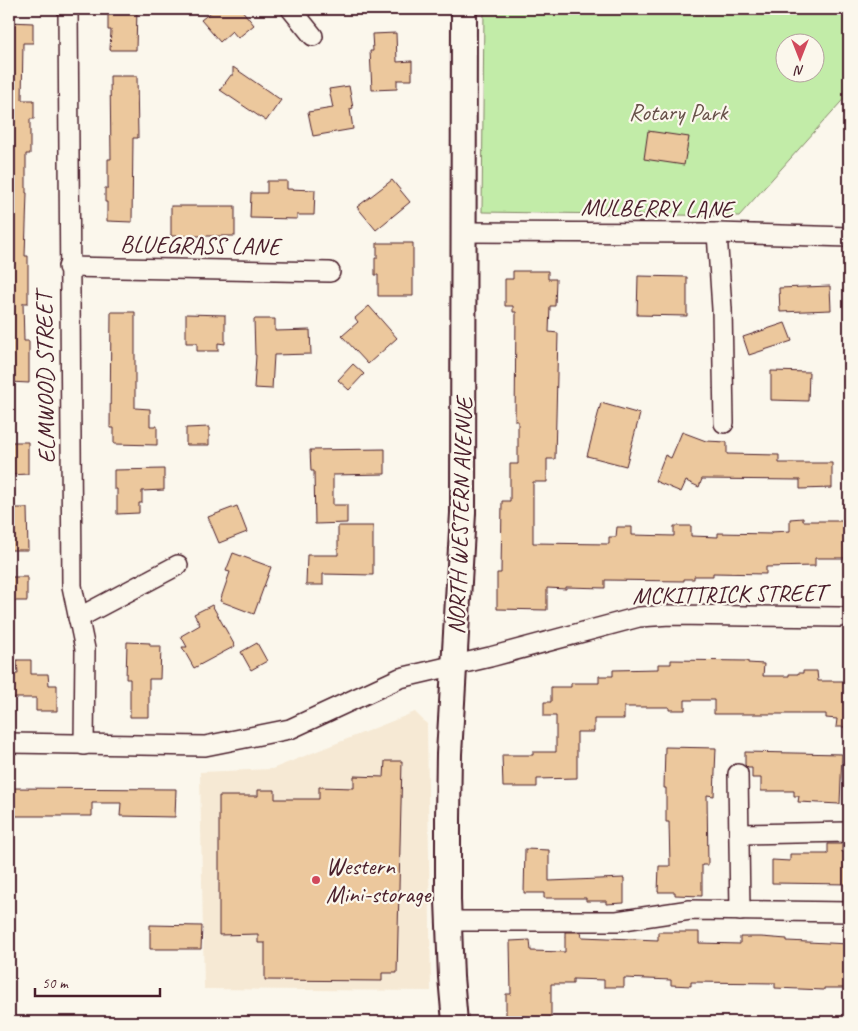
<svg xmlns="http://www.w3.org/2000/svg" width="858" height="1031" font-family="Caveat,sans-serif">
<rect width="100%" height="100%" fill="#fbf7ec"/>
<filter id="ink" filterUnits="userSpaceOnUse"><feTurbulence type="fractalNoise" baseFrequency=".02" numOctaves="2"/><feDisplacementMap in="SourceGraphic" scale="10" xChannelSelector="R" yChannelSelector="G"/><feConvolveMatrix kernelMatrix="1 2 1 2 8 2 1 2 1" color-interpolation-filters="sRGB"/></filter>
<g filter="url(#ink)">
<polygon fill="#f6e9d4" points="415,712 427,724 431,991 204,989 200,772 272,769"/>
<path fill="#c2eca8" stroke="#86866a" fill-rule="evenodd" d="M484 9H849V93L739 216 482 212ZM786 42H816V72H786Z"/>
<g fill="#ecc89d" stroke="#4a1f2b">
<polygon points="108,9 137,9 136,50 110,50 111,30 108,30"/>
<polygon points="215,9 241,9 254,25 238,38 232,31 220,42 201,20"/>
<polygon points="9,22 33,23 33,43 23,43 22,100 34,100 34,119 30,119 30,154 26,154 26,193 27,193 25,256 28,256 28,303 23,303 24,341 29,341 29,383 9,382"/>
<polygon points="396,33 397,62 412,61 412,80 397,80 397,89 372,90 370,51 373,51 372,34"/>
<polygon points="233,67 281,100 266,121 220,90 231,75 233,75"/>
<polygon points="110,76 137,76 138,138 133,138 132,222 107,221 107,202 105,202 105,188 108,188 108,159 111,159"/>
<polygon points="349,86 353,108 350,109 353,129 313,136 308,112 333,108 329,89"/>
<polygon points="648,131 689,137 684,165 644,159"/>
<polygon points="392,180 410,202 376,230 357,207"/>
<polygon points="267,181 287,181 287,189 315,190 314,215 297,215 297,219 250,218 251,193 267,193"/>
<rect x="171" y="206" width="64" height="30"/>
<polygon points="377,243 413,243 413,296 378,296 378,275 375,275 375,258 377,258"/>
<polygon points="513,271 548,271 548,279 556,279 555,306 550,306 549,332 558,333 555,459 547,459 547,482 533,482 533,543 609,544 609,537 616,537 617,527 632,527 632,535 674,536 674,526 691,526 691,536 718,537 718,533 771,534 771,532 790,531 790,519 803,518 803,521 849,521 849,551 846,551 846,558 815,558 815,566 766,567 766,574 713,573 713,576 694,576 694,579 684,579 684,581 605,580 605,588 566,587 566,589 547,588 547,610 497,609 497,573 501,573 502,501 510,501 510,464 518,464 518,421 515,421 516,312 513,312 513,306 505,306 505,279 513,279"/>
<polygon points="638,276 687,277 687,316 637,315"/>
<polygon points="830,286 831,310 780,312 779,288"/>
<polygon points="369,306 397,338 368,364 342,336 358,322 355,318"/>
<polygon points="111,312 135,312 135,408 150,409 150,426 157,426 157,445 114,444 114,428 110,428"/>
<polygon points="186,314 225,315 225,344 218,343 218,351 197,351 197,343 186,343"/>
<polygon points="254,319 275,319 275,331 310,330 311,354 274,355 272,389 254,388 256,355 255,355"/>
<polygon points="785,323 792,341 749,355 743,337"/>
<polygon points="353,364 364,374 349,390 338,380"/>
<polygon points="771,371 809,372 808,401 771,400"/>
<polygon points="601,403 640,414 626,466 587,456"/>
<polygon points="209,427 209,445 186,445 186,428"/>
<polygon points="682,432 706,441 727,442 727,454 779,455 779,463 832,463 832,488 800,489 800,480 702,479 699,487 686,481 681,492 655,481 665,455 671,458"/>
<polygon points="9,442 28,442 28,474 9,475"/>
<polygon points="385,449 385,474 333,475 333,505 347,505 347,523 315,524 314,471 311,471 310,450"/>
<polygon points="164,469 164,490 142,491 142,503 139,503 139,513 117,514 117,489 114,489 114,470"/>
<polygon points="237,506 247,532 219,543 208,517"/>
<polygon points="9,508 27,508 28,550 9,550"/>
<polygon points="338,526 373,526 373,575 323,574 323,585 306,585 307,555 338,555"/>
<polygon points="233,553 271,567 254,614 220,601 230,572 226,571"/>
<rect x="9" y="577" width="18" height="24"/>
<polygon points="212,605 235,646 194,668 182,647 187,647 181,636 200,625 194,614"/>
<polygon points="127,642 150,643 150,646 161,646 160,679 149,679 149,717 130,717 130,679 126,679"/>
<polygon points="257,643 267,661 251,670 241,652"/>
<polygon points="17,660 31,660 31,674 48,674 49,685 57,685 57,711 36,711 36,698 9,698 9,674 18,674"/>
<polygon points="671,660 748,661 748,663 764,664 763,676 789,676 789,674 798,674 798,673 803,673 803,671 817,671 818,681 848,681 849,727 836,727 837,719 826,718 826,714 714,714 714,700 685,700 685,710 669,710 669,707 624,707 624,719 594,719 594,732 577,732 577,778 537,779 537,787 503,787 502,755 533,755 533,752 556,752 556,716 544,716 544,702 551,702 551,687 571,687 571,683 599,683 599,676 613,676 613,670 658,669 658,664 671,664"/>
<polygon points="665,747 716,748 714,796 707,795 708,865 702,865 702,896 675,895 675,892 658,892 659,866 670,866 669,822 666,822 666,788 664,788"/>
<polygon points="745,752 842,754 840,804 798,802 799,796 794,796 794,791 761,791 761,778 752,778 752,768 748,768 745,765"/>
<polygon points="385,761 402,761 397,973 382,973 382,981 265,980 265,943 258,943 258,934 219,935 219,796 258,796 258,790 275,790 275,799 319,799 319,787 354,788 354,776 384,777"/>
<polygon points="9,788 176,789 175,817 120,816 121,803 92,803 92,816 9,816"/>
<polygon points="828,844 842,844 842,852 849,852 849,884 772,883 772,860 790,861 790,854 828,854"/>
<polygon points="525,849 549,850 549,881 624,878 624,903 606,904 606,901 586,901 586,898 544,898 544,893 524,893"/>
<polygon points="150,925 202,926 201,949 150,949"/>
<polygon points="565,932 581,932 582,937 658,940 658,932 699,932 699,943 740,944 740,937 761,937 787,939 787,941 849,944 849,988 824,988 824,990 775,988 775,983 691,982 691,986 671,985 671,980 624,978 624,987 604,987 604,980 573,979 573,984 551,984 551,1022 506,1022 506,994 511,994 510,941 530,940 531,951 565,952"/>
</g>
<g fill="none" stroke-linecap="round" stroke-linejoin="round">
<g stroke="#4a1f2b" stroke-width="22">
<g id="minor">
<polyline points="68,9 72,586 85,649 84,745"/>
<polyline points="291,9 313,36"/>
<polyline points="465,232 717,233 849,237"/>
<polyline points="717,233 722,309 724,423"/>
<polyline points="68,267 330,272"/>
<polyline points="78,618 178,565"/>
<polyline points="9,743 205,746 290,729 400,678 490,657 639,617 670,615 840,617"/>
<polyline points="738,774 740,911"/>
<polyline points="739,834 849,832"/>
<polyline points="448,921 617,921 690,910 849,912"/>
</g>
</g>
<g stroke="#4a1f2b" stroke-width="28">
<polyline id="major" points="455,1022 451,977 448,900 448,818 449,754 463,513 464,9"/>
</g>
<use href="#minor" stroke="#fbf7ec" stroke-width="19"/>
<use href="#major" stroke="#fbf7ec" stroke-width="24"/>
</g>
</g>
<circle fill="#d1495b" stroke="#fbf7ec" stroke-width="2" cx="316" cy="880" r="5"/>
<g text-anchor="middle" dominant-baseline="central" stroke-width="4.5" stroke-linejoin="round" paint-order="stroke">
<g font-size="24" fill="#68524a" stroke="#fbf7ec">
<text x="678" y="112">Rotary Park</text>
</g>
<g font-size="24" fill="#4a1f2b" stroke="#fbf7ec">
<text transform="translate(657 208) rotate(1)">MULBERRY LANE</text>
<text transform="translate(200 245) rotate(1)">BLUEGRASS LANE</text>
<text transform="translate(45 378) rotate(-91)">ELMWOOD STREET</text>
<text transform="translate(460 516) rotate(-88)">NORTH WESTERN AVENUE</text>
<text transform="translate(729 594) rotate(-1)">MCKITTRICK STREET</text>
</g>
<g font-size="24" fill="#4a1f2b" stroke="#fbf7ec" text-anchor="start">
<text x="326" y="866">Western<tspan x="326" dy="28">Mini-storage</tspan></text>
</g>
</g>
<rect width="858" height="1031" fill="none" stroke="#fbf7ec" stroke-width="30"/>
<rect x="15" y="15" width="828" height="1001" fill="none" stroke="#4a1f2b" stroke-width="2" filter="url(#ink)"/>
<g transform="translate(800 58) rotate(180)"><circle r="24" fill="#fbf7ec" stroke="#b4a19f"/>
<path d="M0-4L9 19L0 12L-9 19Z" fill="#d1495b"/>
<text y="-8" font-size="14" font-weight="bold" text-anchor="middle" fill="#4a1f2b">N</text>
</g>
<path d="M35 988v8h125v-8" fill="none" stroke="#4a1f2b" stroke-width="2.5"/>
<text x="42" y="988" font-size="15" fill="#4a1f2b" stroke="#fbf7ec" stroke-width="4" paint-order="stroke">50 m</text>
</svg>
